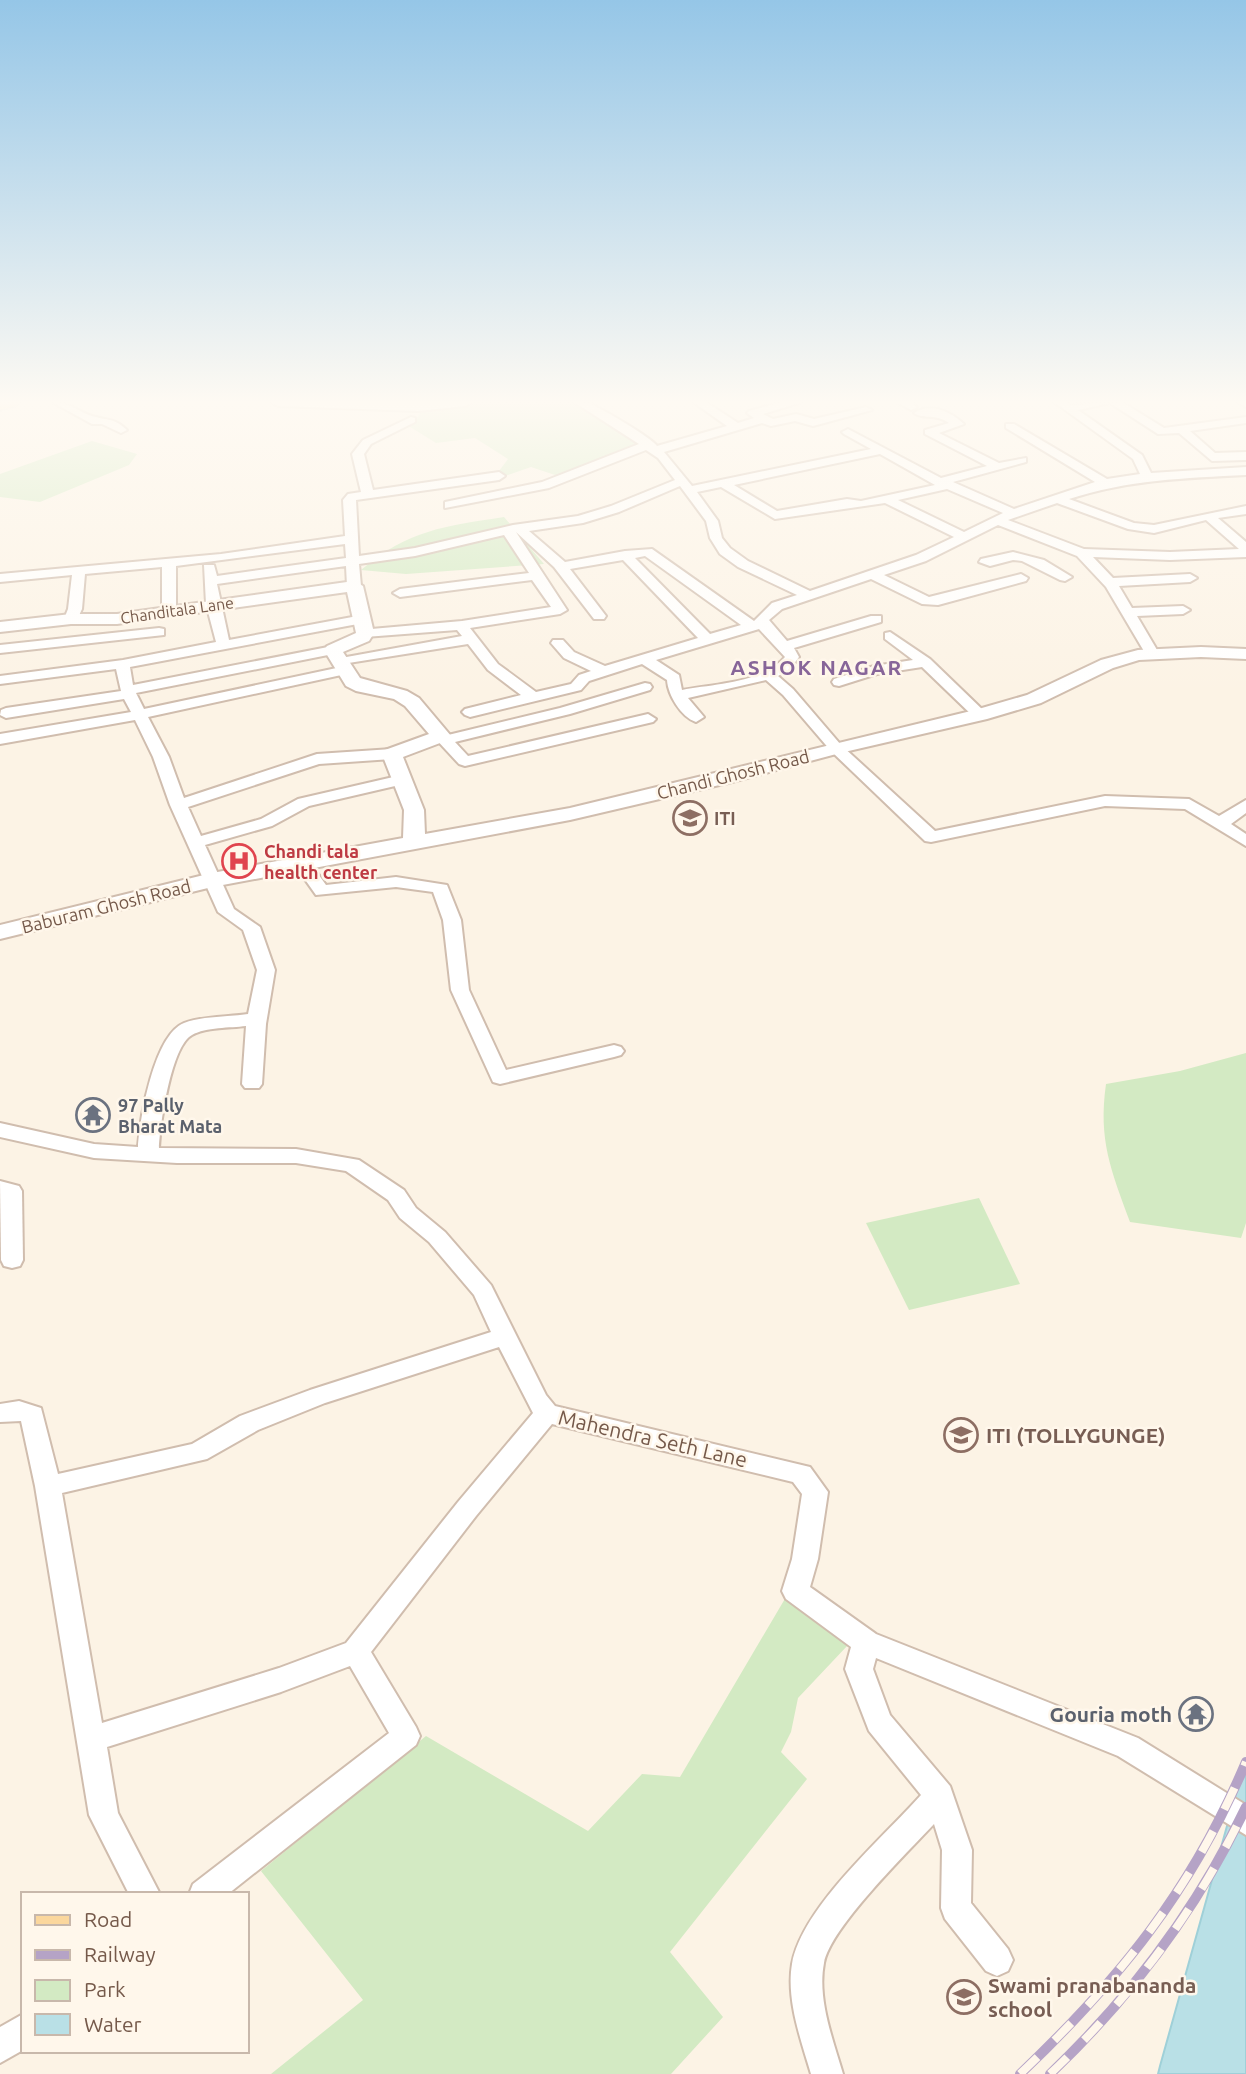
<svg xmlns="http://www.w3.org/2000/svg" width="1246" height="2074" font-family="Ubuntu,sans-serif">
<rect width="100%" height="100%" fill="#fcf3e5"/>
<g fill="#d3eac3">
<polygon points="478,402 578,402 644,444 561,477 531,467 505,476 499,471 508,459 475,438 436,443 407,425 418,417 422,409"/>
<polygon points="92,441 137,454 129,465 40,502 0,497 0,474"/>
<path d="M504 517 544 564 406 574 361 570C408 530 445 526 504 517Z"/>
<path d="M1246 1053V1223L1241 1238 1130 1222C1111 1170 1098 1140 1106 1084L1180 1071Z"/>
<polygon points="979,1198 1020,1284 909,1310 866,1223"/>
<polygon points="786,1597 848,1645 798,1698 791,1732 781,1752 807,1779 670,1952 723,2017 671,2074 271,2074 363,2000 261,1871 426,1736 588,1831 642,1774 680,1777"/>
</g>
<polygon fill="#b9e0e6" stroke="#9fd0d8" stroke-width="2" points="1246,1758 1246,2074 1158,2074 1160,2066"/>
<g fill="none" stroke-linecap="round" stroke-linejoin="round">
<g stroke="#d0bdae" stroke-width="4">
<g id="minor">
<path d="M52 402C72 402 78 413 96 417 110 421 114 418 127 430L121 433 102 424H92Z"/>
<path d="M574 402C580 402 585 402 591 404 604 410 652 438 657 446L727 426 693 402H706L738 423 754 418 747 413 749 411 782 402H802L763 414 773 419 796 414 814 419 866 407 872 410 813 426 795 421 771 426 762 423 664 452 692 486 871 449 844 434 842 432 848 429 941 478 987 466 925 434V430L949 423C935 413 924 420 914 413 931 402 951 412 964 424L939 433 999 463 1026 458V462L953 482 1014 509 1095 482 1006 428V424H1014L1107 479 1140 474 1133 459 1054 402H1067L1071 405 1122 402 1164 428 1246 417V423L1190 431 1215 453 1246 452V460L1212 461 1179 433 1158 434 1110 403 1078 410 1142 455 1151 473 1246 467V475C1185 478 1127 480 1069 499L1134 523 1154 525 1246 506V514L1218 518 1246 542V557L1170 560 1093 557 1113 578 1190 574 1197 578 1190 582 1119 586 1132 608 1183 606 1190 610 1183 614 1137 616 1160 655 1158 658H1148L1106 587 1077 556 998 525 926 561 884 575 929 597 1021 574 1028 578 1026 581 938 605 922 604 871 579 782 609 769 620 787 641 871 616H881V622L794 648 799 657 790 669 778 676 793 689 841 745 935 831 1105 796 1189 799 1219 816 1246 800V813L1231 824 1246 834V846L1185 809 1105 806 931 842 925 841 831 751 783 695 766 680 688 698 704 717 696 722C681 717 668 695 667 680L642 664 589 681 581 690 470 717 465 715 462 712 465 709 521 695 488 670 468 644 336 665 334 662 341 658 462 636 457 630 365 637 358 633 360 630 462 621 551 607 532 580 400 597 393 593 400 589 529 573 504 535 415 556 359 564 361 586 354 590 347 586 346 566 217 584 229 640 363 615 370 619 363 623 130 667 133 685 333 646 340 650 333 654 136 693 144 709 346 666 353 670 346 674 148 717 169 757 184 798 317 754 392 749 400 754 392 759 319 764 188 807 201 836 261 819 298 799 402 775 410 780 408 783 309 806 272 826 205 845 234 909 260 927 275 970 266 1024 262 1084 259 1088H245L242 1084 246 1026C230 1028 206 1027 192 1035 171 1046 160 1125 159 1148L296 1149 359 1160 404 1190 416 1208 445 1232 491 1285 546 1395 555 1406 810 1467 828 1492 818 1559 810 1587 876 1634 1138 1738 1246 1805V1835L1118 1756 876 1658 873 1669 890 1715 950 1786 972 1850 971 1903 1008 1949 1013 1960 1008 1971 997 1976 986 1971 945 1919 941 1908 942 1850 934 1824C908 1852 830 1928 824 1963 817 1999 833 2040 843 2074H811C801 2040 786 2000 792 1964 802 1907 883 1838 921 1795L869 1731 845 1669 851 1647 786 1599 782 1591 792 1559 802 1494 793 1482 552 1424 476 1516 371 1652 416 1727 420 1736 416 1745 228 1894H189L193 1884 389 1733 350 1666 281 1692 107 1747 118 1813 160 1894H129L89 1815 35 1486 21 1421 0 1422V1404L19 1401 41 1408 58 1474 192 1444 240 1416 310 1390 491 1332 474 1295 429 1242 400 1218 388 1200 346 1171 296 1163H177L94 1158 0 1137V1123L94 1144 138 1147C140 1118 154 1035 184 1023 202 1016 228 1017 248 1014L257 970 243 930 218 912 170 805 153 757 135 720 0 744V734L131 712 124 699 6 718 0 715 1 710 6 708 121 691 116 669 0 684V676L123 660 216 642 206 604 204 565H214L217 576 346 558 345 544 176 566V611L169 615 162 611V567L85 574 82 609 76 622 71 623 64 619 68 609 72 575 0 582V574L221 554 345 536 343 500 348 494 361 492 352 454 363 440 411 417 415 418V422L371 444 364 454 373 490 499 472 505 476 499 480 356 500 359 556 415 548 513 525 578 516 611 506 675 480 658 458 646 450 549 488 445 508V502L542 482 639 444ZM880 454 935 485 861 501 847 499 777 511 734 485ZM680 486 706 521 710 538 720 554 738 567 797 595 772 603 754 621 652 549 625 551 565 562 529 531 583 523 619 512ZM721 487 775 519 885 503 954 537 916 555 810 591 748 561 730 548 722 538 718 521 697 492ZM947 489 1003 513 964 532 898 500ZM1057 503 1128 529 1154 533 1206 520 1239 549 1170 552 1084 549 1008 520ZM516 532 554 567 594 619H604L606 616 570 569 623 560 698 638 605 666 574 652 563 640H553L551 643 564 658 591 671 579 675 571 684 536 692 498 664 470 628 560 614 567 610ZM645 556 741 625 710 634 635 558ZM759 629 785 657C763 683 714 684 682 690L679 675 656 660ZM499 1347 533 1413 458 1502 346 1643 279 1668 102 1723 62 1493 207 1459 258 1430 325 1403Z"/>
<polygon points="897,402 911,402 917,407 911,410"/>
<polygon points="1238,402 1246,402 1246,407"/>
<polygon points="1013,552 1044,560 1072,577 1065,581 1060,580 1022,561 1013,560 990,566 979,562 981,559"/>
<polygon points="159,628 164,629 164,635 0,653 0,645"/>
<polygon points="890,632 930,659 985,712 988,715 985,718 975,718 922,667 877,674 839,686 834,685 832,682 834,679 874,666 913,660 885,639 885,633"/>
<polygon points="645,683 650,684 652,687 650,690 570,714 455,742 468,756 648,714 656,719 653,722 465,766 459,764 433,736 441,731 448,735 560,708"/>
<polygon points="302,859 308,860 326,885 396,877 447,885 461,920 469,990 506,1070 614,1045 621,1047 624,1051 621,1055 614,1057 500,1084 493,1082 451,990 443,920 433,892 396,887 316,895 294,864"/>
<polygon points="0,1181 19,1186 22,1191 23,1260 20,1266 12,1268 4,1266 1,1260"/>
<polygon points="23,2014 23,2050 0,2063 0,2027"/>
</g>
</g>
<g stroke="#d0bdae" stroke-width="4">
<g id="tertiary">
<polygon points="271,402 472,402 465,406 418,411 278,406"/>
<polygon points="354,581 363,586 374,633 369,641 343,652 360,678 407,691 419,698 451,736 448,740 403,757 424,810 425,834 570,808 975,710 1027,695 1101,660 1138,650 1201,647 1246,649 1246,659 1201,657 1139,660 1113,668 1041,703 987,719 840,753 728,783 570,820 212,887 0,939 0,925 212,873 403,838 404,810 382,754 385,750 429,734 405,706 394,699 356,691 346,686 324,650 327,646 356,633 347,592 117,624 71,624 0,632 0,622 71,614 117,614"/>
</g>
</g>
<g stroke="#d8d1cc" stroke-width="3">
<polygon id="primary" points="0,402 19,402 16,406 0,410"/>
</g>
<use href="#minor" fill="#fff" fill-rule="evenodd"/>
<use href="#tertiary" fill="#fff" fill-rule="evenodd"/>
<use href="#primary" fill="#fbd79d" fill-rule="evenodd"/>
<g stroke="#b5a3c6" stroke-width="10">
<g id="rail">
<path d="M1020 2074C1120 1979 1192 1890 1246 1762"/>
<path d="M1050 2074C1132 1996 1197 1910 1246 1807"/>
</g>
</g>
<use href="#rail" stroke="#fff7eb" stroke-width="8" stroke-dasharray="24" stroke-linecap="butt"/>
</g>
<linearGradient id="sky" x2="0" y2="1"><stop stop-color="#95c6e7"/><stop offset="0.58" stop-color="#fefaf3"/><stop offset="1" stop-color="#fefaf3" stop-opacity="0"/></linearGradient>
<rect width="1246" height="693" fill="url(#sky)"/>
<defs>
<g id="school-ring" transform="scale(1.75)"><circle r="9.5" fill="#fff7eb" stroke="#8d6e63" stroke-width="1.5"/><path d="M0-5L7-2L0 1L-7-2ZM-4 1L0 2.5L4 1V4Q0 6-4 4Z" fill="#8d6e63"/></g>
<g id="hospital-ring" transform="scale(1.75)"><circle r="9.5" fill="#fff7eb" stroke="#e0444e" stroke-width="1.5"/><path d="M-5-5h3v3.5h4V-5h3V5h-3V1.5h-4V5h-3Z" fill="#e0444e"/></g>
<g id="temple-ring" transform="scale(1.75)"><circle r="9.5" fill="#fff7eb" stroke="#6b7280" stroke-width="1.5"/><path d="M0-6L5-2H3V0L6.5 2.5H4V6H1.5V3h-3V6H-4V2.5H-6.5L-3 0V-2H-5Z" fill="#6b7280"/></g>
</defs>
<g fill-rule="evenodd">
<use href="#school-ring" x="690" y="818"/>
<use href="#hospital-ring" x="239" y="861"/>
<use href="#temple-ring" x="93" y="1115"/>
<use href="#school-ring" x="961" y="1435"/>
<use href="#temple-ring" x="1196" y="1714"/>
<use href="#school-ring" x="964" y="1997"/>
</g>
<g text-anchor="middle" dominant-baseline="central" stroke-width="5" stroke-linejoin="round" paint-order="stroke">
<g font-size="16" fill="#75594a" stroke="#fff7eb">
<text transform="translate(177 610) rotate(-8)">Chanditala Lane</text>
</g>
<g font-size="18" fill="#75594a" stroke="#fff7eb">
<text transform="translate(733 774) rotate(-14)">Chandi Ghosh Road</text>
<text transform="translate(106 906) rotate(-14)">Baburam Ghosh Road</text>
</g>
<g font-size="18" font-weight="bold" fill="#785e54" stroke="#fff7eb" text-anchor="start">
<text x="714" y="818">ITI</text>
</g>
<g font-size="18" font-weight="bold" fill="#be3a42" stroke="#fff7eb" text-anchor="start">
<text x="264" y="851">Chandi tala<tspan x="264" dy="21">health center</tspan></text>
</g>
<g font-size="18" font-weight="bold" fill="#5b616d" stroke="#fff7eb" text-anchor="start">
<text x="118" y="1105">97 Pally<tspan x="118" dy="21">Bharat Mata</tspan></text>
</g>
<g font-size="21" font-weight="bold" letter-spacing="2" fill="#876599" stroke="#fff7eb">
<text x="817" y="667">ASHOK NAGAR</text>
</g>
<g font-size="21" font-weight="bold" fill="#785e54" stroke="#fff7eb" text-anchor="start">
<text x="986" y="1435">ITI (TOLLYGUNGE)</text>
<text x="988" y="1985">Swami pranabananda<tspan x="988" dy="24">school</tspan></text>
</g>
<g font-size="21" fill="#75594a" stroke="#fff7eb">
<text transform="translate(653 1438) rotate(13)">Mahendra Seth Lane</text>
</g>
<g font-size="21" font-weight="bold" fill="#5b616d" stroke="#fff7eb" text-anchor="end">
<text x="1172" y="1714">Gouria moth</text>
</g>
</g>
<rect x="21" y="1892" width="228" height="161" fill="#fff7eb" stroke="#c8b8ab" stroke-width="2"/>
<rect x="35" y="1915" width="35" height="10" fill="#fbd79d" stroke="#c8b8ab" stroke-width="2"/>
<text x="84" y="1927" font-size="21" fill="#75594a">Road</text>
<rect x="35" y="1950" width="35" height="10" fill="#b5a3c6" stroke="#c8b8ab" stroke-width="2"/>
<text x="84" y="1962" font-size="21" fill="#75594a">Railway</text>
<rect x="35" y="1980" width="35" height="21" fill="#d3eac3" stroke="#c8b8ab" stroke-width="2"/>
<text x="84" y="1997" font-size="21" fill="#75594a">Park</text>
<rect x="35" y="2014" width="35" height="21" fill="#b9e0e6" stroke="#c8b8ab" stroke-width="2"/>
<text x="84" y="2032" font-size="21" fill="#75594a">Water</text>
</svg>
